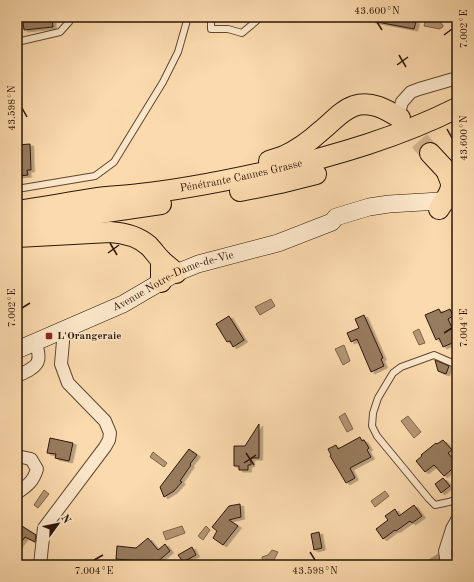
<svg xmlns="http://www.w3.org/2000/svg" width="474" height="582" font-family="'Old Standard TT',serif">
<defs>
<filter id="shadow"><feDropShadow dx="3.5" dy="2" stdDeviation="0" flood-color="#0004"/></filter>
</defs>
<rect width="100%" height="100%" fill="#fbdaad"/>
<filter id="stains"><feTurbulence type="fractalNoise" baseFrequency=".005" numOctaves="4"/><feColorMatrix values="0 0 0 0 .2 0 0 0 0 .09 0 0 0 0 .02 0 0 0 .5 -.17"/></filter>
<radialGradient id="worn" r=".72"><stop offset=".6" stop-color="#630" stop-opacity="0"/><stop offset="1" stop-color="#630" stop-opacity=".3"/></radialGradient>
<g fill="#b59775" stroke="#7f634a">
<polygon points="426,19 441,22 441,24 443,25 443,26 442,28 440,28 440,29 424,26"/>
<polygon points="271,299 275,306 260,315 255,307"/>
<polygon points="419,329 425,343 419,345 413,332"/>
<polygon points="344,345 350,361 343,365 335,349"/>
<polygon points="345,413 353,429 347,432 339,417"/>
<polygon points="408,416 421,432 414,438 401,421"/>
<polygon points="153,452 167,463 164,467 150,457"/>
<polygon points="44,490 49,494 38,508 34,505"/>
<polygon points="385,491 389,496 375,507 371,501"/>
<polygon points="182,526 185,533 166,540 163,532"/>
<polygon points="206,526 210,530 203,540 198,536"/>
<polygon points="272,550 278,552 273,562 263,564 262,557 268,555"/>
</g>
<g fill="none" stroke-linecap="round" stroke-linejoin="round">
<polyline stroke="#b59775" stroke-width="11" points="430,565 450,553 457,548"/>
</g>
<g fill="#987c5e" stroke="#2d1609" filter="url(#shadow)">
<polygon points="372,17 392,17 416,22 414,29 372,21"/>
<polygon points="52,19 53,27 24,30 23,22"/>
<polygon points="30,144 31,170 27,170 28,175 19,176 17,145"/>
<polygon points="439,309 441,313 450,309 453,316 448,319 457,339 457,341 443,347 439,338 436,340 425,315"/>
<polygon points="364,315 383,358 381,359 384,366 371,372 357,339 351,342 347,333 359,328 355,319"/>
<polygon points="229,316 244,340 233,347 230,341 227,342 216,324"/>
<polygon points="435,360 449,366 446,374 438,371"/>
<polygon points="259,424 259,458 251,458 251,465 248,465 248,470 239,470 239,466 234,466 234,446 245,446"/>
<polygon points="360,437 362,441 364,440 369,448 367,450 371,457 350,468 355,478 346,483 330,456 331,455 328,449 336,445 338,449"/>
<polygon points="50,438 73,443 69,461 55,458 56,454 47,453"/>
<polygon points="443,440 452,450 448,453 457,464 457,465 444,476 434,465 425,472 416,461 422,456 421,455 436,443 437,444"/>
<polygon points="189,449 197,455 190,464 191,465 180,481 182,482 174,491 164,497 160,487"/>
<polygon points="443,478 450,486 441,493 435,484"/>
<polygon points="240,504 241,517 229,520 238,526 223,545 213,538 217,531 212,527 229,506"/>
<polygon points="414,505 422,516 412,523 410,521 396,531 395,530 383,539 376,529 388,520 385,516 395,509 399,516"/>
<polygon points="17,523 36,535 35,542 25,537 17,548"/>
<polygon points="319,532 322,548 314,550 311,534"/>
<polygon points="148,538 158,550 165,544 170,551 156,563 154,560 147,565 140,565 137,561 116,559 117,546 136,548"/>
<polygon points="192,547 196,555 183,562 178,555"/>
</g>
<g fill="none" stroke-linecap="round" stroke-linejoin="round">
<polyline stroke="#d2b38c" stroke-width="20" stroke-dasharray="20 10" stroke-linecap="butt" points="400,118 430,153"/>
<g stroke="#604732" stroke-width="8">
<g id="service">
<polyline points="211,17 211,29 228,29 242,33 261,17"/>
<polyline points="17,42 60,32 69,22"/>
<polyline points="17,189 95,176 114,162 163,82 178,52 188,17"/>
<polyline points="457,365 434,355 401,367 393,373 378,398 373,413 372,426 377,436 429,499 435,505 449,502 457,499"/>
</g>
</g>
<g stroke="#604732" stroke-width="14">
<g id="minor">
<polyline points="400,118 400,109 402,102 411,92 419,89 457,78"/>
<path d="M17 376C36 367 44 364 35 342"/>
<path d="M17 456 31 459 37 469C33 482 28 485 17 493"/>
<polyline points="40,565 44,528 105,447 109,440 110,433 105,421 68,383 61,364 64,330"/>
<polyline points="447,565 445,551 452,529 457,520"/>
</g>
</g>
<g stroke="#2d1609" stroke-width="18">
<g id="secondary">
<path id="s1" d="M17 350 123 304 176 273 198 264 278 243 332 222 336 217 369 207 389 204 457 200"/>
</g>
</g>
<g stroke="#2d1609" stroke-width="22">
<g id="trunk">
<polyline points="430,153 456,181"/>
<path d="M269 161C274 159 279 158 284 156 298 150 311 140 322 130 332 122 342 110 354 106 371 100 387 110 400 118"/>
<polyline points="240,191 280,183 316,174"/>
<path d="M439 209C443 202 451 194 451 185 451 181 448 176 447 172"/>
<path id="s2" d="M17 211C44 207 71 202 98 198 112 196 126 196 140 194 185 189 230 180 274 170 337 155 399 137 457 108"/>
<polyline points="17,225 161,204"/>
<path d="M17 237 110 232C125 233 138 236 149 246 153 250 157 256 161 260 166 265 171 268 176 273"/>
<polyline points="161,282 161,260"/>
</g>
</g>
<use href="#service" stroke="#fce7ca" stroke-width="6"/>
<use href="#minor" stroke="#fce7ca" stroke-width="12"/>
<use href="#secondary" stroke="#fce7ca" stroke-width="17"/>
<use href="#trunk" stroke="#fbdaad" stroke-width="20"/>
</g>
<path fill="none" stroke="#2d1609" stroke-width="1.5" d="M377 22 382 30M444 35 452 29M399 55 406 67M397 65 408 57M22 108 27 117M447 129 452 138M110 243 117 255M108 253 119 245M22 308 30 303M444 333 452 328M246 453 254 465M244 463 256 455M310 552 315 560M94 560 103 555"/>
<rect fill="#8f2418" stroke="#fce7ca" stroke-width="1.5" x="45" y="332" width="8" height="8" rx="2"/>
<g text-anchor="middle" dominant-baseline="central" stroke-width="3" stroke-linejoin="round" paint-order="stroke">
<g font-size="11" fill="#2d1609" stroke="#fce7ca">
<text stroke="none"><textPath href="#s2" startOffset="227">Pénétrante Cannes Grasse</textPath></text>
<text stroke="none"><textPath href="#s1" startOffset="171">Avenue Notre-Dame-de-Vie</textPath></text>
</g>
<g font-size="11" font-weight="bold" fill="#2d1609" stroke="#fce7ca" text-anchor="start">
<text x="57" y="336">L'Orangeraie</text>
</g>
</g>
<rect width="474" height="582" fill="none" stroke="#fbdaad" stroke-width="44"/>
<g transform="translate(58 524) rotate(57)" stroke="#fce7ca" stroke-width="3" paint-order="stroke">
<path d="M0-3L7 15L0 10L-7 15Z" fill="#2d1609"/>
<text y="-6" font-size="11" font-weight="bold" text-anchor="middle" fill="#2d1609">N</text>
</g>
<rect x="22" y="22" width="430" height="538" fill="none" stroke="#2d1609" stroke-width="1.5"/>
<g font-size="10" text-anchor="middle" fill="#2d1609">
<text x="377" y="14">43.600°N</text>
<text transform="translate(463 29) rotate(-90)" y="4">7.002°E</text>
<text transform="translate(11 108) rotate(-90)" y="4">43.598°N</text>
<text transform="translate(463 138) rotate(-90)" y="4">43.600°N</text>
<text transform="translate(11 308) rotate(-90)" y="4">7.002°E</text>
<text transform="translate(463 328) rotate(-90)" y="4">7.004°E</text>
<text x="94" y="574">7.004°E</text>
<text x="315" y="574">43.598°N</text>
</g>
<rect width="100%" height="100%" filter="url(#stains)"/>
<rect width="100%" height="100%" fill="url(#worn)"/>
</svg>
